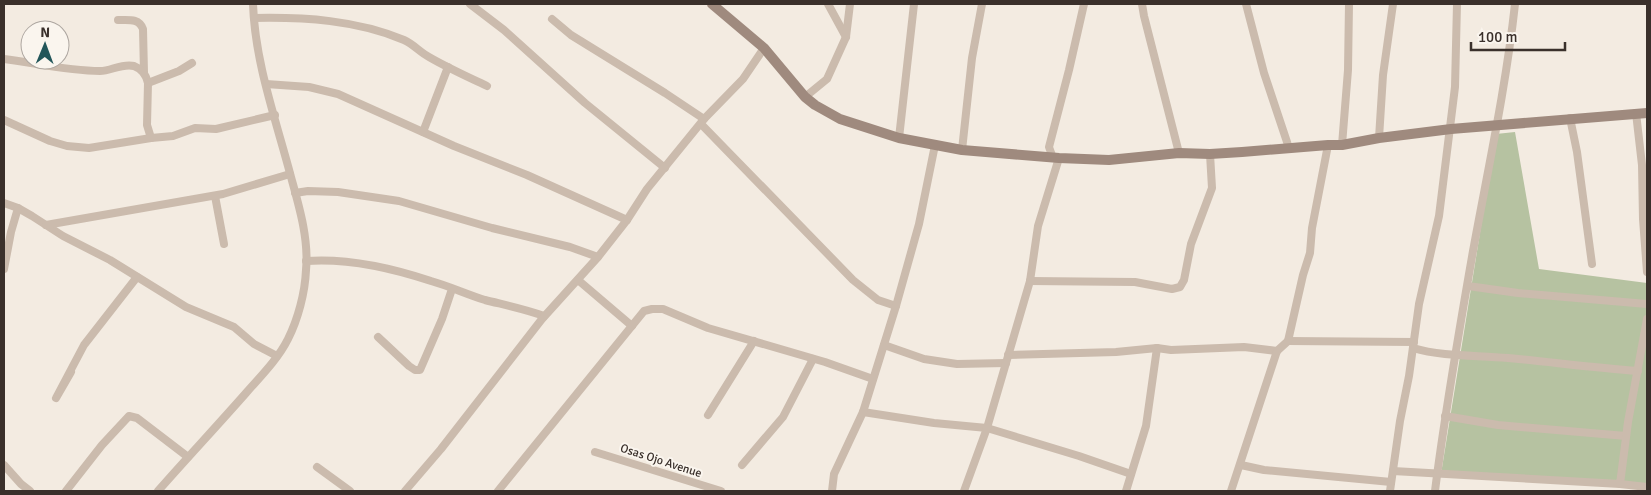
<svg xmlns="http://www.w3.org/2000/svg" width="1651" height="495" font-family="Signika,sans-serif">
<rect width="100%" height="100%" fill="#f3ebe1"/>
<polygon fill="#b6c2a1" points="1515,132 1539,269 1647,283 1647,484 1441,474 1496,134"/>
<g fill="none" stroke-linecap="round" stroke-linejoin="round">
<g stroke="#cbbbad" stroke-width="8">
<polyline points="470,4 504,30 585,103 665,168"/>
<polyline points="828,4 846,37"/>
<polyline points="1142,4 1144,16 1179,153"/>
<polyline points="1246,4 1264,73 1289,148"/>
<path d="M254 18C304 17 357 20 404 40 413 44 420 52 429 57 448 68 468 77 487 86"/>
<polyline points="552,19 571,35 665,93 704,119"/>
<path d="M118 20C129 20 139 18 143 29L144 73"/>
<path d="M4 59C35 63 68 71 100 71 111 71 122 63 134 66 142 69 146 74 148 83L147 125 151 138"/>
<polyline points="148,83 179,71 192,63"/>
<polyline points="266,84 309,87 338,94 454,146 527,175 627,220"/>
<polyline points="805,97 827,79 846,37 850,4"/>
<polyline points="1636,113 1642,165 1643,219 1647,272"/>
<polyline points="1570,118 1577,152 1592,264"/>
<polyline points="4,120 50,141 67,146 89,148 151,138 173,136 195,128 216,129 275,115"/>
<polyline points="701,124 853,280 878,300 896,306"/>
<polyline points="423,132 448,67"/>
<polyline points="899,138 914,4"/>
<polyline points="1379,138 1383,75 1393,4"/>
<polyline points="1342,145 1348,70 1349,4"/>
<polyline points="962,150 972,58 982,4"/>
<polyline points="1053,158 1049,147 1069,70 1084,4"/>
<polyline points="295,193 308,191 338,192 399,201 492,228 570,247 598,257"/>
<polyline points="215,196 224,244"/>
<polyline points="4,203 18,208 32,216 63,236 110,260 186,307 234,327 254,344 277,356"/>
<polyline points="46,225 223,194 290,174"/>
<path d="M306 261C347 258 392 268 431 281 449 286 466 294 485 300 505 305 525 309 544 316"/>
<polyline points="4,269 11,232 18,208"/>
<polyline points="578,280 632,326"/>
<polyline points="1030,281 1135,282 1172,289 1180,287 1184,280 1191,244 1212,188 1210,154"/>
<polyline points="1468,286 1518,293 1647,304"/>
<polyline points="378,337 409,366 415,370 420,370 442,319 452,289"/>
<polyline points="1288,341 1414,342"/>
<polyline points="884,345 924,359 957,364 1006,363"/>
<path d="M1413 348C1443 357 1477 355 1508 358 1551 362 1594 368 1638 371"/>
<polyline points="1008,355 1116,352 1157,348 1171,350 1244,347 1277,351"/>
<polyline points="71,372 56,398 84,345 137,277"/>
<polyline points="863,412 934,423 987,428 1079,456 1131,474"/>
<polyline points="708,415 754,341"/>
<polyline points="1445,416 1498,425 1626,436"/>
<polyline points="595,452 721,491"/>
<polyline points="4,465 21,484 30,491"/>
<polyline points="742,465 783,417 813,359"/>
<polyline points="1241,465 1264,470 1391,482"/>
<polyline points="317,467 350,491"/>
<polyline points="1393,471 1620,484 1628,422 1647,319"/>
<polyline points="1620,484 1647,487"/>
<polyline points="66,491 102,445 129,416 137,418 188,457"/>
<path d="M158 491C187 458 217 426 246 393 261 376 278 359 288 339 298 319 305 293 306 270 309 239 299 206 291 177 276 120 255 63 253 4"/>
<polyline points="405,491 441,449 542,319 598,257 627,220 647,189 704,119 743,79 764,48"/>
<polyline points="498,491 644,311 652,309 663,309 708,328 825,362 873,379"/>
<polyline points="832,491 834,474 863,412 896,306 919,224 935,145"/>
<polyline points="964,491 987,428 1030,281 1038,226 1059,158"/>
<polyline points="1126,491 1146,426 1157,348"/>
<polyline points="1231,491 1277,351 1288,341 1303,275 1310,253 1312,228 1328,145"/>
<polyline points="1390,491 1400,421 1409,376 1419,304 1439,216 1455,87 1457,4"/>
<path d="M1435 491C1445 411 1459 331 1473 251 1488 169 1506 87 1515 4"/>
</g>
<polyline stroke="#9f8a7e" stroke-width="10" points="712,4 764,48 805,97 815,105 840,119 899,138 962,150 1059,158 1109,160 1179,153 1210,154 1242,152 1328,145 1342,145 1379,138 1451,129 1647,113"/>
</g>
<g text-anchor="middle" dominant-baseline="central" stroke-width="4" stroke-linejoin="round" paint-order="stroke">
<g font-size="12" fill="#3a302b" stroke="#faf5ee">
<text transform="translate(661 461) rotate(18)">Osas Ojo Avenue</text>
</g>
</g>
<rect width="1651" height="495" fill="none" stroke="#3a302b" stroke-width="10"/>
<g transform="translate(45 45) rotate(1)"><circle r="24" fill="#faf5ee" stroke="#ada6a0"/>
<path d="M0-4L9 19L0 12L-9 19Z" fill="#22565a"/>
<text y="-8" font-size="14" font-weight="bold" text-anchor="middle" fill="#3a302b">N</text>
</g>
<path d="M1471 42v8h94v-8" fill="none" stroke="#3a302b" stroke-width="2.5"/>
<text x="1478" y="42" font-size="15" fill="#3a302b" stroke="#faf5ee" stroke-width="4" paint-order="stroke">100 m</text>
</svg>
